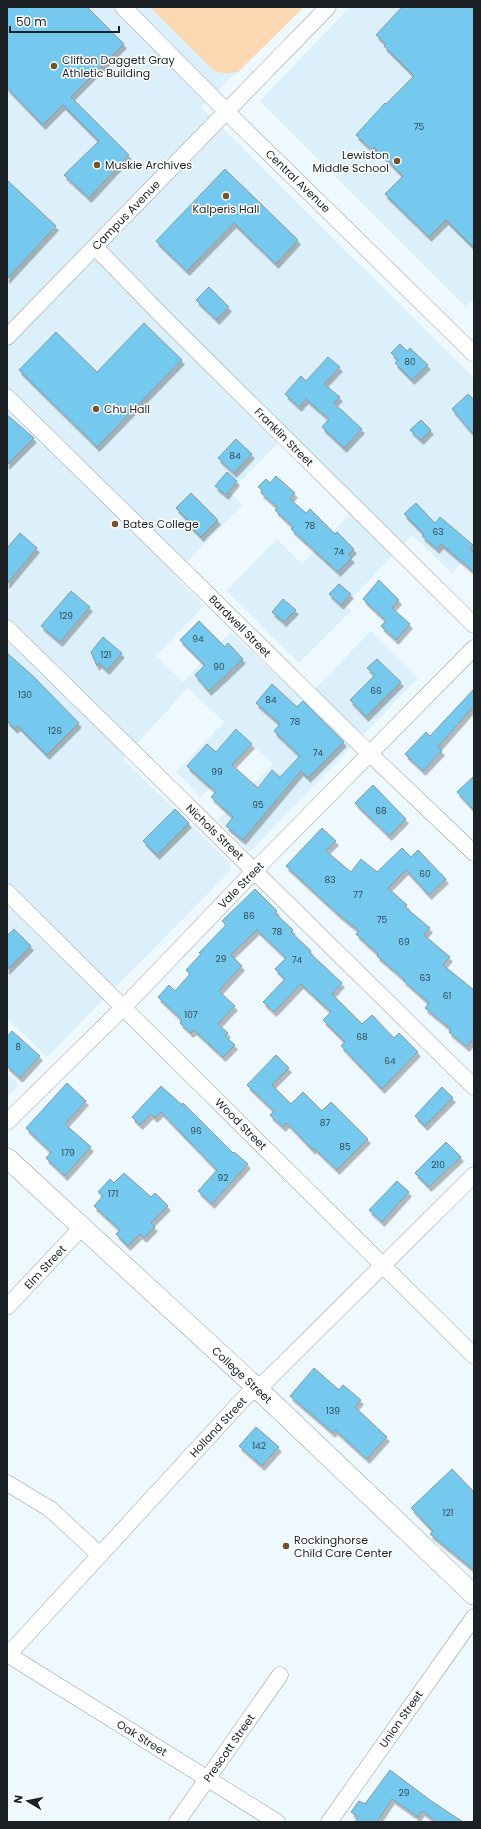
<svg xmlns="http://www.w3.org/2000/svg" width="481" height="1829" font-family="Poppins,sans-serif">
<defs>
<filter id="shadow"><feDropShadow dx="2.5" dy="4.5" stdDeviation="0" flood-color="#0004"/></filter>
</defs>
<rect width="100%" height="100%" fill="#eef9ff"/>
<g fill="#dbf0fa">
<polygon points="7,7 304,7 201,107 474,378 474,549 452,573 412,535 345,606 351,611 299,663 226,591 277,539 302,564 350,514 279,442 230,492 242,505 174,576 204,606 156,656 183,682 231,632 304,700 371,631 418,678 250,852 218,820 273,764 252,745 201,797 176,772 224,722 188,688 123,759 231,864 231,870 47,1057 10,1021 7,1024"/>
<polygon points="350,7 474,7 474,299 466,307 260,101"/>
<polygon points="7,1073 19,1085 7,1097"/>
</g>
<path fill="#fad8b1" d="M150 7H304L238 72C227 74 219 74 211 68Z"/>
<g fill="#74c8ee" stroke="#8999a2" filter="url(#shadow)">
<polygon points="7,7 87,7 124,44 71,97 129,155 89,198 64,175 99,141 63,105 43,125 7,88"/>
<polygon points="402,7 474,7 474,248 446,220 429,237 385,194 403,176 374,147 372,150 356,135 385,103 386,104 414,76 384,46 386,44 376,35"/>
<polygon points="225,169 298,240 276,264 234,223 187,271 156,241"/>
<polygon points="7,180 56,226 7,279"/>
<polygon points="209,287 229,307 217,320 196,300"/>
<polygon points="144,323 182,360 97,447 19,370 56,332 97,372"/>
<polygon points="400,344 407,351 410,348 428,365 412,380 395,363 398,360 391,353"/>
<polygon points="328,357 340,367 324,384 340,397 334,403 362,429 344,448 322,427 329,419 306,399 299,407 285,394 301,376 306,381"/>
<polygon points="468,394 474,400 474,435 452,409"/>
<polygon points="7,415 34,438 7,465"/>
<polygon points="421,420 431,430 421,440 410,430"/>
<polygon points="236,439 252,454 234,473 218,458"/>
<polygon points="227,472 237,481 226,495 215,486"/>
<polygon points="276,476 295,493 290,499 306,513 310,509 335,534 337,532 354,549 348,555 352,558 338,572 291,529 293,527 275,510 278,508 261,493 263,491 258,487 266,479 270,483"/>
<polygon points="191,493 218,520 201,537 190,526 192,524 176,508"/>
<polygon points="416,503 435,523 440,517 473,545 470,549 474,553 474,572 441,544 437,549 422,536 424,534 404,514"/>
<polygon points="20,533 37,548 7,584 7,548"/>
<polygon points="379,580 399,600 392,608 410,624 396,640 381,626 386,621 363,599"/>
<polygon points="339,584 351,594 341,605 329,594"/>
<polygon points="71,591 90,607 60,642 41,626"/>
<polygon points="283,599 296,610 284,622 272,612"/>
<polygon points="199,621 225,647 228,643 243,659 209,691 195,675 205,665 180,640"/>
<polygon points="103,637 122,653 107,670 99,663 97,666 91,652"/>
<polygon points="7,653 33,676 79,723 47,755 18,726 15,729 7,721"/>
<polygon points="377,659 401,682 366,717 350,700 375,675 367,668"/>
<polygon points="272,684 297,707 303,701 344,742 308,778 301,771 243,840 226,826 233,817 211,797 216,792 187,766 207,744 216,752 236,729 252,744 232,765 258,788 272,770 280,777 300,756 274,731 280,724 256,703"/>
<polygon points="474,689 474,706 438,747 442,751 423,771 405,754 426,732 430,736"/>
<polygon points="474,776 474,810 457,792"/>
<polygon points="373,785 406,819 389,836 355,803"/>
<polygon points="175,809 189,823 157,855 143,841"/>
<polygon points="322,828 336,841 326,851 351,872 361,859 377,872 402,848 411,857 418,850 446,879 429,895 406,870 388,888 407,905 405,907 430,928 424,935 450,957 443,965 474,990 474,1038 467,1047 449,1032 451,1029 425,1008 429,1003 403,980 404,979 377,956 378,954 356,934 359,931 338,914 286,866"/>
<polygon points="255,889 277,911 275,913 293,930 291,932 311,951 310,953 342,983 332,994 362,1024 372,1015 394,1038 399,1033 418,1052 382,1089 341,1046 345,1042 323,1020 331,1012 301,984 274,1012 263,1002 285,979 275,969 286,958 257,930 231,955 242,966 219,991 235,1006 218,1024 228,1033 225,1036 235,1045 223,1057 194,1030 191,1033 180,1023 182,1020 158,997 169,985 175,991 190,974 186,970 201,954 199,953 226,925 222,921"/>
<polygon points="14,929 31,946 7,970 7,936"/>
<polygon points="12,1031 40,1056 20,1078 7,1066 7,1037"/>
<polygon points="276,1055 289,1068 272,1085 291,1104 303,1092 322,1111 331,1102 368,1139 337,1170 314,1148 313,1150 287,1123 283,1127 270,1115 274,1111 247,1085"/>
<polygon points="67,1083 86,1101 65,1124 91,1147 65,1176 46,1158 51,1152 26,1128"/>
<polygon points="161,1086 182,1105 183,1103 233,1153 234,1152 248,1164 212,1204 198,1191 217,1170 161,1112 155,1118 151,1114 140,1125 132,1117"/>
<polygon points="442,1087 453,1098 425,1126 415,1116"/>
<polygon points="446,1142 461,1157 429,1187 415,1173"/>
<polygon points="124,1173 151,1197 155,1193 168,1206 151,1223 155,1227 144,1238 140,1234 128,1246 116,1234 120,1230 94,1206 103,1196 98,1192 110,1179 114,1183"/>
<polygon points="397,1181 409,1192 382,1222 369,1210"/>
<polygon points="314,1368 339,1390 343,1385 361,1400 355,1407 387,1437 367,1459 335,1430 333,1433 290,1396"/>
<polygon points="256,1427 279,1447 262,1466 239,1446"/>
<polygon points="452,1469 474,1492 474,1570 430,1534 433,1531 411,1508"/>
<polygon points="390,1770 430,1800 463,1822 437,1822 422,1811 418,1817 392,1799 377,1822 355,1822 358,1817 351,1812 359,1801 365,1804"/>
</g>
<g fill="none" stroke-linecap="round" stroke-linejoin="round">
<g stroke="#8fa0a8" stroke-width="17">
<g id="minor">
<polyline points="123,7 239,124 474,354"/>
<polyline points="95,247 169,323 474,625"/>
<polyline points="7,337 328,7"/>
<polyline points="7,397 369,753 474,853"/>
<polyline points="7,628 474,1087"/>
<polyline points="7,892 474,1356"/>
<polyline points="7,1122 124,1007 254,871 474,648"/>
<polyline points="7,1307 82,1227"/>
<polyline points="7,1483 50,1509 100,1555"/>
<polyline points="7,1654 277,1822"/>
<polyline points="7,1656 247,1395 258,1389 474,1175"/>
<polyline points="177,1822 280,1675"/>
<polyline points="329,1822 474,1617"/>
</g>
</g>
<g stroke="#8fa0a8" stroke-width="21">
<polyline id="major" points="7,1158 258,1389 474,1595"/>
</g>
<use href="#minor" stroke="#fff" stroke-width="16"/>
<use href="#major" stroke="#fff" stroke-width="20"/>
</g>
<g fill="#74522a" stroke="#fff" stroke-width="1.5">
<circle cx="54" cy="66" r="4"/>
<circle cx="397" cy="161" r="4"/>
<circle cx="97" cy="165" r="4"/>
<circle cx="226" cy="196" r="4"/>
<circle cx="96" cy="409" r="4"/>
<circle cx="115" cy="524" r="4"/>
<circle cx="286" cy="1546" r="4"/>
</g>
<g text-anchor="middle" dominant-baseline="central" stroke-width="3" stroke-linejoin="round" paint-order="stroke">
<g font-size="9" fill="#314b56">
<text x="419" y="127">75</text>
<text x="410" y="362">80</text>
<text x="235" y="456">84</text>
<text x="310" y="526">78</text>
<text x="438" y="532">63</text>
<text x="339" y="552">74</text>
<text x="66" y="616">129</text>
<text x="198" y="639">94</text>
<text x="106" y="655">121</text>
<text x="219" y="667">90</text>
<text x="376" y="691">66</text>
<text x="25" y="695">130</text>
<text x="271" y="700">84</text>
<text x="295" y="722">78</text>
<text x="55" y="731">126</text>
<text x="318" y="753">74</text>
<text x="217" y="772">99</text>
<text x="258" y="805">95</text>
<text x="381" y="811">68</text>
<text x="425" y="874">60</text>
<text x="330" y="880">83</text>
<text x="358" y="895">77</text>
<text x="249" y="916">86</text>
<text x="382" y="920">75</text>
<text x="277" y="932">78</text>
<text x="404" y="942">69</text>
<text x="221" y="959">29</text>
<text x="297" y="960">74</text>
<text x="425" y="978">63</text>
<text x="447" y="996">61</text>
<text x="191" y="1015">107</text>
<text x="362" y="1037">68</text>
<text x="18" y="1047">8</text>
<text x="390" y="1061">64</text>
<text x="325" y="1123">87</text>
<text x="196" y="1131">96</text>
<text x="345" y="1147">85</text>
<text x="68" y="1153">179</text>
<text x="438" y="1165">210</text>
<text x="223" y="1178">92</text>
<text x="113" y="1194">171</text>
<text x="333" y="1411">139</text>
<text x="259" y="1446">142</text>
<text x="448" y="1513">121</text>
<text x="404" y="1793">29</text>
</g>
<g font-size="11" fill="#1b2124" stroke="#fff" text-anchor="start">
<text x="62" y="60">Clifton Daggett Gray<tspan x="62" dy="13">Athletic Building</tspan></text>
<text x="389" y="155" text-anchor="end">Lewiston<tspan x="389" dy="13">Middle School</tspan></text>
<text x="105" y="165">Muskie Archives</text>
<text x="226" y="209" text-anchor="middle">Kalperis Hall</text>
<text x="104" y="409">Chu Hall</text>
<text x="123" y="524">Bates College</text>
<text x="294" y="1540">Rockinghorse<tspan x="294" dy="13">Child Care Center</tspan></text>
</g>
<g font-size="11" fill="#1b2124" stroke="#fff">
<text transform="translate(298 181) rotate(44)">Central Avenue</text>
<text transform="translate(126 215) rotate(-46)">Campus Avenue</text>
<text transform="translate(284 437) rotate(45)">Franklin Street</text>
<text transform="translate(240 626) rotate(45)">Bardwell Street</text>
<text transform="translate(215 832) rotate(44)">Nichols Street</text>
<text transform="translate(241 885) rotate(-46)">Vale Street</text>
<text transform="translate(241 1124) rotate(45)">Wood Street</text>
<text transform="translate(45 1267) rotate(-47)">Elm Street</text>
<text transform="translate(242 1375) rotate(43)">College Street</text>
<text transform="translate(218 1427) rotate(-47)">Holland Street</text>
<text transform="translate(401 1719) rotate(-55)">Union Street</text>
<text transform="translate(142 1738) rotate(32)">Oak Street</text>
<text transform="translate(229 1748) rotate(-55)">Prescott Street</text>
</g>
</g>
<rect width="481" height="1829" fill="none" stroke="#1b2124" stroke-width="16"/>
<g transform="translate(28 1801) rotate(280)" stroke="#ffffff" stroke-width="3" paint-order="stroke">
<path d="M0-3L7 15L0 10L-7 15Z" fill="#1b2124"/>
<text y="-6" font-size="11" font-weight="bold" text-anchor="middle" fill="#1b2124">N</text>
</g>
<path d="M10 26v6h109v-6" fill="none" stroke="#1b2124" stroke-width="2"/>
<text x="16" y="26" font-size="12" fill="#1b2124" stroke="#ffffff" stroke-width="3" paint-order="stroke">50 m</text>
</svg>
